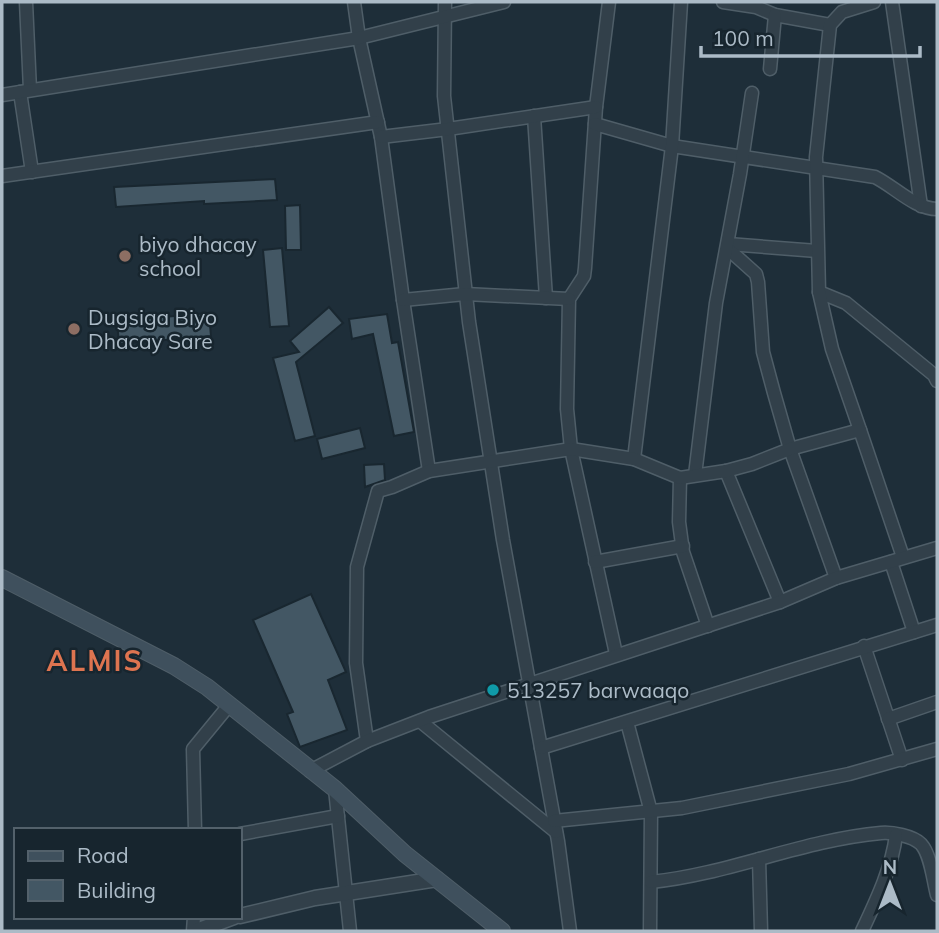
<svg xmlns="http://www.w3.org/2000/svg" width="939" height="933" font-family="Mulish,sans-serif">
<rect width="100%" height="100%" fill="#1e2e39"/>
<g fill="#435764" stroke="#192730" stroke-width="2">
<polygon points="275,179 277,200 204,204 204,201 116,207 114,187"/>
<polygon points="300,205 301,250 286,250 285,206"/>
<polygon points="282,248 289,326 270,327 263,250"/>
<polygon points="329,307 343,323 296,362 315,436 295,441 273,358 299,352 290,341"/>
<polygon points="209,313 211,336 119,344 117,321"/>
<polygon points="387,314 392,343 398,342 414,432 394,436 373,334 352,339 349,319"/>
<polygon points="360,428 365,448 322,459 317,439"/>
<polygon points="384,464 385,480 365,487 364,465"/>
<polygon points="311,594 346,672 328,680 347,730 300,747 287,714 293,712 253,620"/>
</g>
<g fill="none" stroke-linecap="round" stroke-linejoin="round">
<g stroke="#4f5e68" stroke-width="15">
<g id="minor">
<polyline points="26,2 30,90"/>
<polyline points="354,2 359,38 381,137 403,300 429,471"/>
<polyline points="445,2 444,96 469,322 503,540 558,841 570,931"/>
<polyline points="609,2 596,107 585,268 584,276 569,299 567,409 571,449 616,654"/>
<polyline points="723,2 756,7 775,15 830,25"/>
<polyline points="892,2 921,206"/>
<polyline points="770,69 775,15"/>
<polyline points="20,92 32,172"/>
<polyline points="2,95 359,38 504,2"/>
<polyline points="534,116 546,298"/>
<path d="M595 124 672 146 875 177C895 187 915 209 937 209"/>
<polyline points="381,137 448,129 596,107"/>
<polyline points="2,176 378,122"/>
<polyline points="728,244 817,251"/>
<polyline points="727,248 756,274 758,282 763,352 774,393 790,449 836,578"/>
<polyline points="819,292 846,303 934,375 937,381"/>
<polyline points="403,300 465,294 569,299"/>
<polyline points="860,430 832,349 819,292 816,157 830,25 842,12 874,2"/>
<polyline points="634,459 672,146 681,2"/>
<polyline points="726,471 780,602"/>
<polyline points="695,475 716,303 740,174 752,93"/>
<polyline points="680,478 679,522 683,552 708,626"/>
<polyline points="595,562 683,546"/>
<polyline points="891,562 914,632"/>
<polyline points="864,646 902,760"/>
<polyline points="888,719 937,702"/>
<polyline points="420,721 556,832"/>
<polyline points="627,722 651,812 650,931"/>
<polyline points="367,741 356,663 357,567 378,491 392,487 429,471 571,449 634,459 680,478 726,471 752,464 790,449 860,430 903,557"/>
<polyline points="541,748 937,625"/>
<polyline points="310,771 367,741 429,717 780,602 836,578 937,548"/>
<polyline points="335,789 350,931"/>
<polyline points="554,821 682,808 849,774 937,749"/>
<polyline points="195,830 193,749 230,704"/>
<polyline points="240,834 338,816"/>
<polyline points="759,859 761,931"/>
<path d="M651 882C729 874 803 840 881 833 892 832 913 836 921 844 931 855 933 880 937 895"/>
<polyline points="193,931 194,917"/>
<path d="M862 931C876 901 892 868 896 835"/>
</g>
</g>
<g stroke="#4f5e68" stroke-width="17">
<g id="tertiary">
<polyline points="240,916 315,898 437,879"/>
<polyline points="196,931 234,917"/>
</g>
</g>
<g stroke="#4f5e68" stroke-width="18">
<polyline id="secondary" points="2,578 174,666 207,687 335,789 405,854 502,931"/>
</g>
<use href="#minor" stroke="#32404a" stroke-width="12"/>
<use href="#tertiary" stroke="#32404a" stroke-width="14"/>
<use href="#secondary" stroke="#3f505d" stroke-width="16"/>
</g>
<g fill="#8d6e63" stroke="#17252e" stroke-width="2.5">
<circle cx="125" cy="256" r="7"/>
<circle cx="74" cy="329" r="7"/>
</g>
<circle fill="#0f9aa8" stroke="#17252e" stroke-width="2.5" cx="493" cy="690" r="7"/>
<g text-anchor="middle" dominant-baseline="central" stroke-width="5" stroke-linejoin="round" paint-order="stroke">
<g font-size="21" fill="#acbbc7" stroke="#17252e" text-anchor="start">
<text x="139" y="244">biyo dhacay<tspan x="139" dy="24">school</tspan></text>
<text x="88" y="317">Dugsiga Biyo<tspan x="88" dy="24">Dhacay Sare</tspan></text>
<text x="507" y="690">513257 barwaaqo</text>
</g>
<g font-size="28" font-weight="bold" letter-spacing="2" fill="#de7450" stroke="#17252e">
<text x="95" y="660">ALMIS</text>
</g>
</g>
<rect width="939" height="933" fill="none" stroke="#acbbc7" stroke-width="7"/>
<rect x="14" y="828" width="228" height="91" fill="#17252e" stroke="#53616b" stroke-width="2"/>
<rect x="28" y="851" width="35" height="10" fill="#3f505d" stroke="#53616b" stroke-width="2"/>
<text x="77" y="863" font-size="21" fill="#acbbc7">Road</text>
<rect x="28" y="880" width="35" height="21" fill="#435764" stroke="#53616b" stroke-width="2"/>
<text x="77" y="898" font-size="21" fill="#acbbc7">Building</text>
<g transform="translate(890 884)" stroke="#17252e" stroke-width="5" paint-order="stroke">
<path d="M0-5L12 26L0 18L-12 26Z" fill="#acbbc7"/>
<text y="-10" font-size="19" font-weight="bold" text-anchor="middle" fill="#acbbc7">N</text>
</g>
<path d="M701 46v10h219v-10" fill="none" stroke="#acbbc7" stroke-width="3.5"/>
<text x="712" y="46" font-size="21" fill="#acbbc7" stroke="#17252e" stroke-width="5" paint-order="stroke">100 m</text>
</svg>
